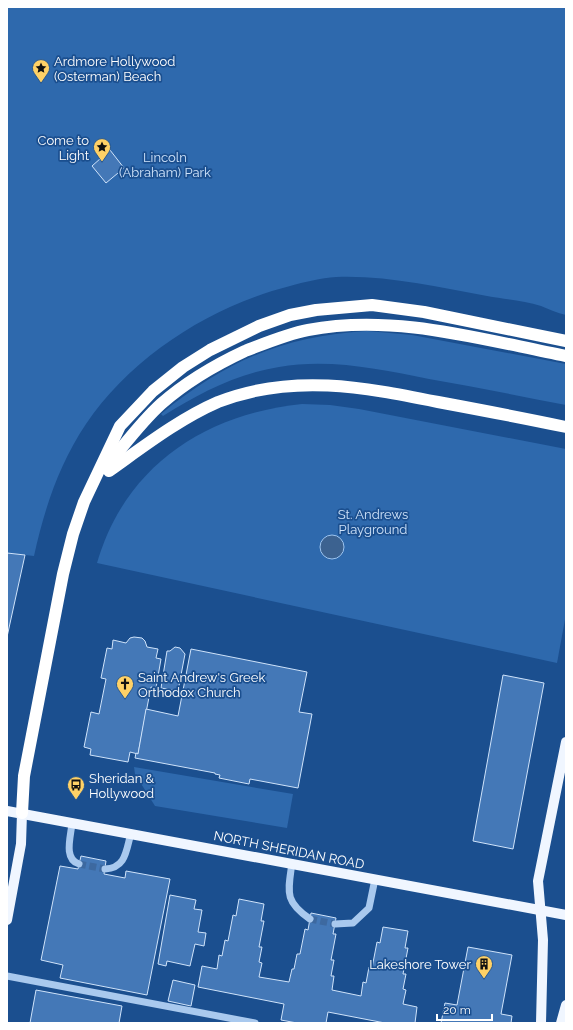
<svg xmlns="http://www.w3.org/2000/svg" width="573" height="1030" font-family="Raleway,sans-serif">
<rect width="100%" height="100%" fill="#1b4f8f"/>
<g fill="#2e69ad">
<path d="M7 7H566V315C557 313 549 309 541 306 524 301 504 299 487 296 438 287 386 275 336 277 321 278 304 282 290 286 211 306 132 356 86 424 59 464 44 510 34 556L7 553Z"/>
<path d="M367 331 412 335 566 364V405C520 396 475 387 429 379 381 369 328 358 279 367 236 374 200 393 163 416L161 414C226 361 283 336 367 331Z"/>
<path d="M302 404 330 405 359 409 566 449V614L557 663 97 563C125 466 205 414 302 404Z"/>
<polygon points="134,767 293,794 287,828 155,806 135,774"/>
</g>
<circle fill="#3c6290" stroke="#9cc4f0" cx="332" cy="547" r="12"/>
<g fill="#4478b7" stroke="#cfe3fa">
<polygon points="110,150 124,168 106,183 92,166"/>
<polygon points="7,553 25,555 7,637"/>
<polygon points="134,637 142,638 145,641 147,647 158,649 156,658 161,659 156,688 151,687 138,754 130,752 128,762 90,755 91,749 84,747 91,712 99,714 106,679 101,678 107,648 112,649 113,640 126,643 130,638"/>
<polygon points="175,647 180,648 185,654 178,691 161,688 167,651 170,651"/>
<polygon points="191,649 307,672 299,712 312,714 298,788 250,779 249,784 219,778 220,775 215,774 215,773 135,758 136,753 138,754 146,709 178,716"/>
<polygon points="503,675 544,683 513,849 473,841"/>
<polygon points="81,856 106,861 104,874 125,878 126,871 170,879 147,995 60,978 63,965 41,960 60,866 78,869"/>
<polygon points="170,895 196,900 194,909 202,910 198,932 206,933 204,946 195,944 190,966 167,961 166,966 158,964"/>
<polygon points="239,899 264,904 261,921 264,921 259,947 262,947 259,962 262,963 259,977 289,982 292,969 294,969 297,954 300,954 305,929 308,930 311,913 336,918 333,934 336,934 331,960 334,960 331,976 334,976 332,990 361,996 363,982 366,983 369,967 372,968 377,942 380,943 383,927 408,931 405,948 408,948 403,974 406,974 403,989 406,990 403,1004 417,1007 415,1023 385,1023 328,1012 326,1023 297,1023 281,1020 284,1004 198,987 202,966 217,969 219,955 222,956 225,940 228,941 233,915 236,916"/>
<polygon points="468,947 512,955 501,1014 512,1016 511,1023 441,1023 445,1003 457,1005"/>
<polygon points="173,980 195,985 191,1006 168,1001"/>
<polygon points="36,990 122,1006 119,1023 30,1023"/>
</g>
<g fill="none" stroke-linecap="round" stroke-linejoin="round">
<g stroke="#3d69a0" stroke-width="7" stroke-dasharray="7 3.5" stroke-linecap="butt">
<polyline points="79,864 105,869"/>
<polyline points="310,919 335,924"/>
</g>
<g stroke="#a9c9ee" stroke-width="7">
<path d="M72 823C71 836 63 859 79 864"/>
<path d="M292 863C288 892 284 901 310 919"/>
<path d="M105 869C126 868 126 851 131 833"/>
<polyline points="335,924 353,923 369,908 375,879"/>
<polyline points="7,976 255,1023"/>
</g>
<g stroke="#f0f6ff" stroke-width="10">
<polyline points="7,811 566,915"/>
<polyline points="7,920 21,844 22,813"/>
<polyline points="541,1023 543,940 538,881 566,742"/>
<polyline points="561,1023 566,1005"/>
</g>
<g stroke="#fff" stroke-width="12">
<path d="M105 468C123 447 140 423 161 404 186 382 215 365 245 351 266 343 287 334 308 330 394 313 483 340 566 356"/>
<path d="M109 471C143 447 179 419 218 402 293 373 363 387 438 402 481 410 523 418 566 427"/>
<polyline points="22,813 24,776 63,574 73,534 84,502 120,426 153,391 183,367 210,350 259,326 290,315 316,310 372,305 424,312 566,341"/>
</g>
</g>
<defs>
<g id="sight-pin" transform="scale(0.9)"><path d="M0 17L-7.5 6A9.5 9.5 0 1 1 7.5 6Z" fill="#ffd166" stroke="#1b4f8f"/><path d="M0-6L1.8-2.2L6-1.7L2.9 1.2L3.7 5.4L0 3.3L-3.7 5.4L-2.9 1.2L-6-1.7L-1.8-2.2Z" fill="#111"/></g>
<g id="church-pin" transform="scale(0.9)"><path d="M0 17L-7.5 6A9.5 9.5 0 1 1 7.5 6Z" fill="#ffd166" stroke="#1b4f8f"/><path d="M-1.2-6h2.4v3.5h3.3v2.4h-3.3V6h-2.4V-.1h-3.3v-2.4h3.3Z" fill="#111"/></g>
<g id="bus-pin" transform="scale(0.9)"><path d="M0 17L-7.5 6A9.5 9.5 0 1 1 7.5 6Z" fill="#ffd166" stroke="#1b4f8f"/><path d="M-5-6H5V4H4V6H2V4H-2V6H-4V4H-5ZM-3.5-4V0h7V-4ZM-3.5 1.2v1.5H-2V1.2ZM2 1.2v1.5H3.5V1.2Z" fill="#111"/></g>
<g id="building-pin" transform="scale(0.9)"><path d="M0 17L-7.5 6A9.5 9.5 0 1 1 7.5 6Z" fill="#ffd166" stroke="#1b4f8f"/><path d="M-4-6H4V6H1V3H-1V6H-4ZM-2.5-4.3h1.7v1.8h-1.7ZM.8-4.3h1.7v1.8H.8ZM-2.5-1h1.7V.8h-1.7ZM.8-1h1.7V.8H.8Z" fill="#111"/></g>
</defs>
<g fill-rule="evenodd">
<use href="#sight-pin" x="41" y="68"/>
<use href="#sight-pin" x="102" y="147"/>
<use href="#church-pin" x="125" y="684"/>
<use href="#bus-pin" x="76" y="785"/>
<use href="#building-pin" x="484" y="964"/>
</g>
<g text-anchor="middle" dominant-baseline="central" stroke-width="3.5" stroke-linejoin="round" paint-order="stroke">
<g font-size="13" fill="#fff" stroke="#1b4f8f" text-anchor="start">
<text x="54" y="61">Ardmore Hollywood<tspan x="54" dy="15">(Osterman) Beach</tspan></text>
<text x="89" y="140" text-anchor="end">Come to<tspan x="89" dy="15">Light</tspan></text>
<text x="138" y="677">Saint Andrew's Greek<tspan x="138" dy="15">Orthodox Church</tspan></text>
<text x="89" y="778">Sheridan &amp;<tspan x="89" dy="15">Hollywood</tspan></text>
<text x="471" y="964" text-anchor="end">Lakeshore Tower</text>
</g>
<g font-size="13" fill="#cfe3fa" stroke="#1b4f8f">
<text x="165" y="157">Lincoln<tspan x="165" dy="15">(Abraham) Park</tspan></text>
<text x="373" y="514">St. Andrews<tspan x="373" dy="15">Playground</tspan></text>
</g>
<g font-size="13" fill="#fff" stroke="#1b4f8f">
<text transform="translate(289 850) rotate(11)">NORTH SHERIDAN ROAD</text>
</g>
</g>
<rect width="573" height="1030" fill="none" stroke="#ffffff" stroke-width="16"/>
<path d="M437 1014v6h55v-6" fill="none" stroke="#ffffff" stroke-width="2"/>
<text x="443" y="1014" font-size="12" fill="#ffffff" stroke="#1b4f8f" stroke-width="3" paint-order="stroke">20 m</text>
</svg>
